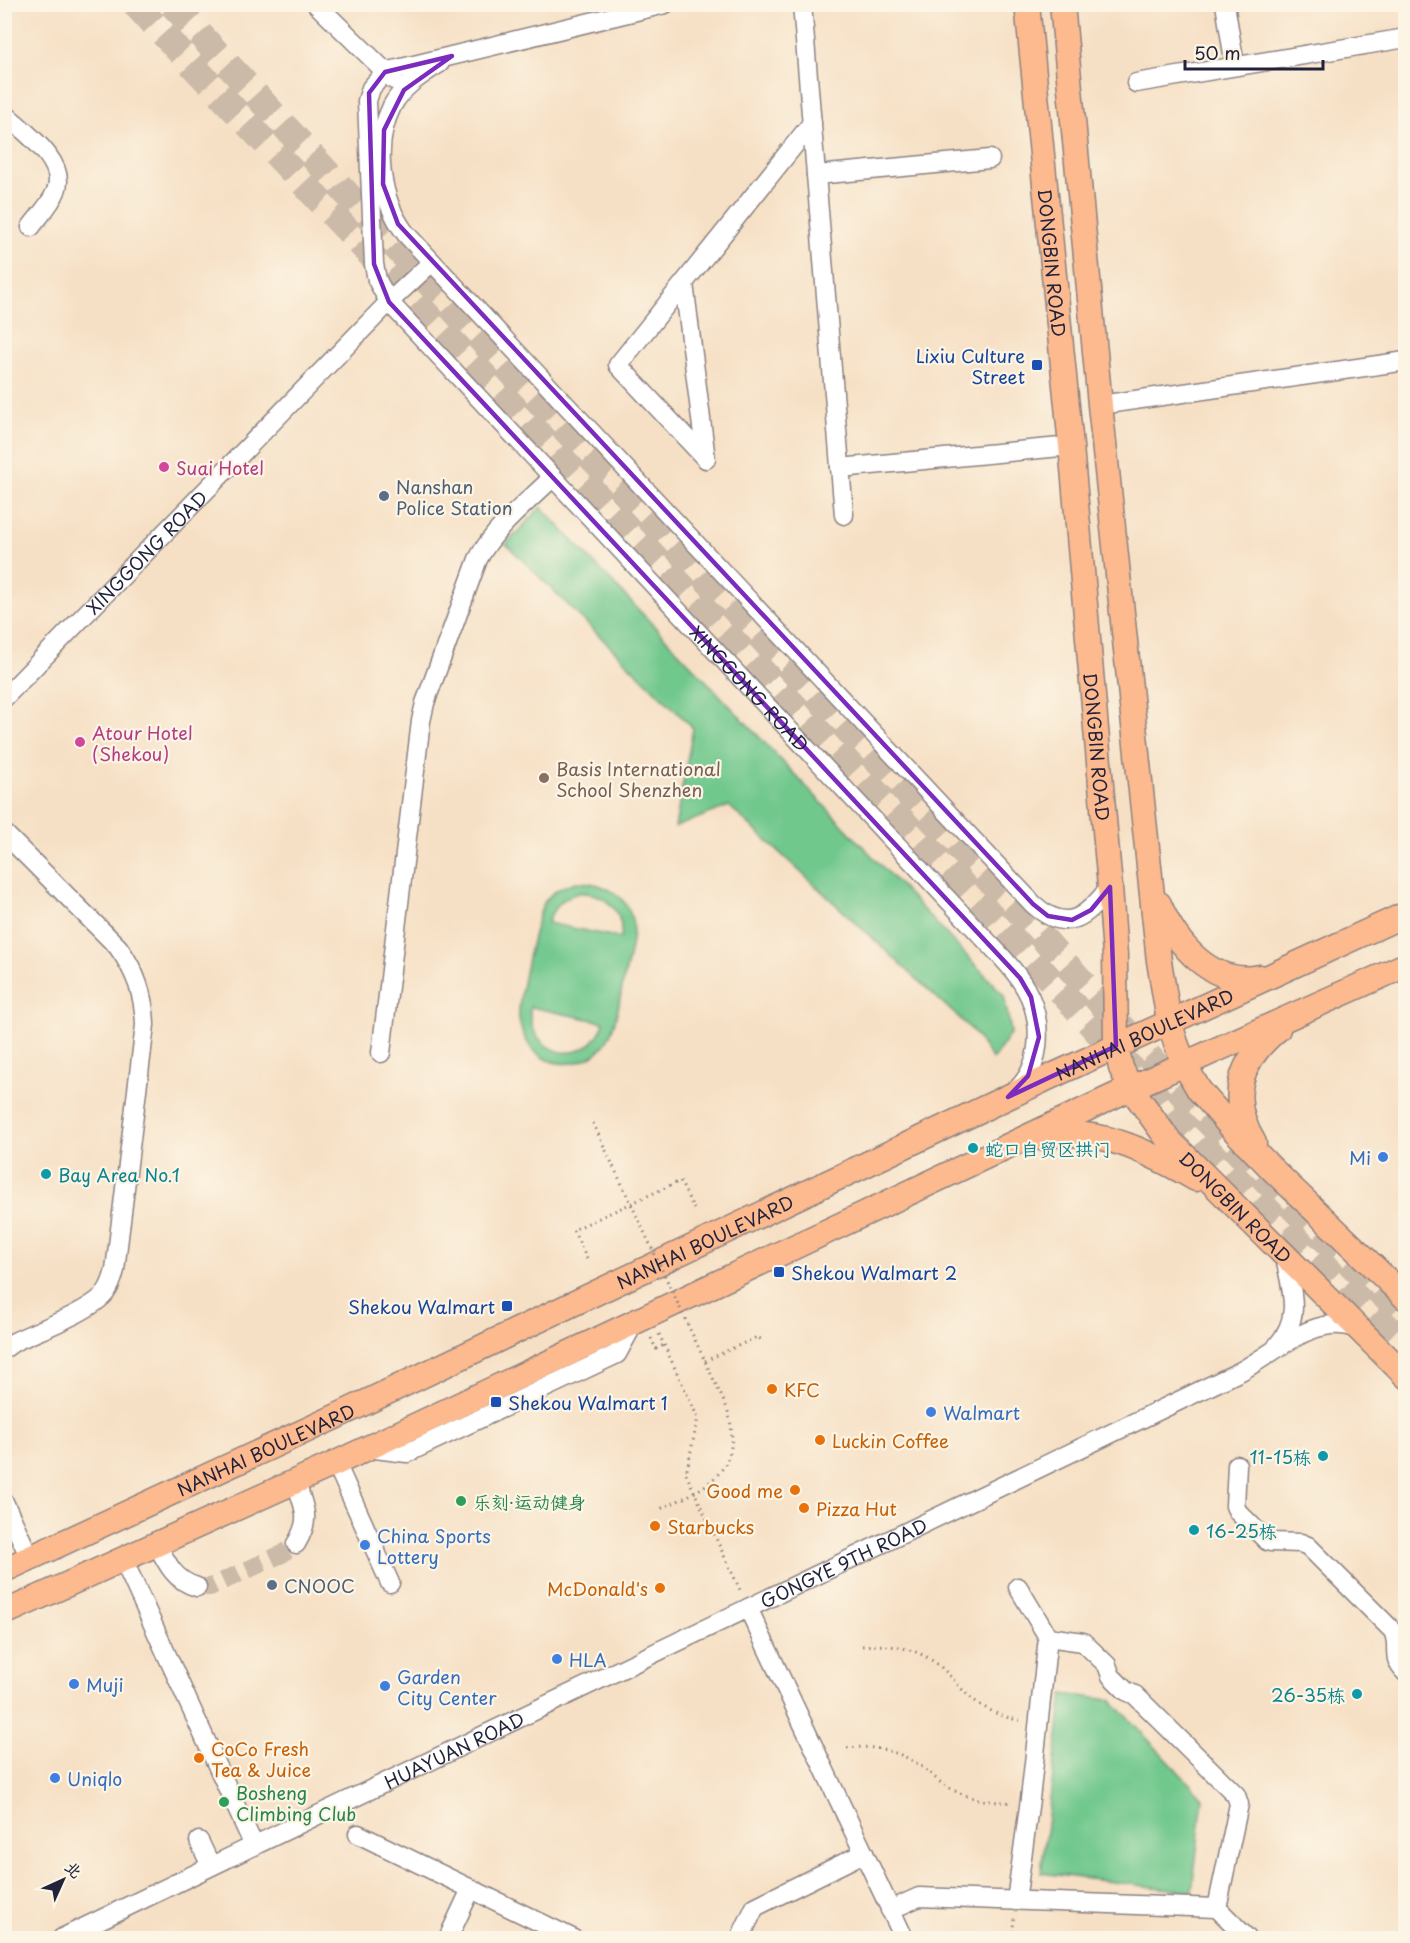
<svg xmlns="http://www.w3.org/2000/svg" width="1410" height="1943" font-family="'Playpen Sans','LXGW WenKai TC',sans-serif">
<rect width="100%" height="100%" fill="#fcf5e5"/>
<filter id="ink" filterUnits="userSpaceOnUse"><feTurbulence type="fractalNoise" baseFrequency=".0167" numOctaves="2"/><feDisplacementMap in="SourceGraphic" scale="12" xChannelSelector="R" yChannelSelector="G"/><feConvolveMatrix kernelMatrix="1 2 1 2 8 2 1 2 1" color-interpolation-filters="sRGB"/></filter>
<filter id="wash" filterUnits="userSpaceOnUse"><feTurbulence type="fractalNoise" baseFrequency=".008" numOctaves="4" result="noise"/><feDisplacementMap in="SourceGraphic" scale="24" xChannelSelector="R" yChannelSelector="G"/><feGaussianBlur stdDeviation="1.35" result="paint"/><feColorMatrix in="noise" values="0 0 0 0 0 0 0 0 0 0 0 0 0 0 0 0 0 1.4 0 .05"/><feComposite in="paint" operator="in"/></filter>
<g filter="url(#wash)">
<rect width="100%" height="100%" fill="#f6e0c5"/>
<g fill="#71c88d" stroke="#4a7564" stroke-width="1.5" fill-rule="evenodd">
<polygon points="541,507 1004,995 1011,1032 993,1060 972,1030 729,806 675,827 693,728 506,544"/>
<path d="M576 882C604 881 632 897 633 928 633 946 627 965 623 982 617 1013 615 1054 577 1062 565 1065 552 1063 542 1057 529 1049 521 1034 519 1019 517 1002 536 914 546 900 554 890 564 886 576 882ZM578 893C605 891 624 911 621 938L548 923C552 907 562 898 578 893ZM530 1007 603 1022 604 1023C588 1070 527 1057 530 1007Z"/>
<polygon points="1063,1694 1111,1700 1203,1798 1192,1892 1041,1873"/>
</g>
</g>
<g filter="url(#ink)">
<g fill="none" stroke-linecap="round" stroke-linejoin="round">
<polyline stroke="#ccbaa9" stroke-width="18" stroke-dasharray="18 9" stroke-linecap="butt" points="197,1587 210,1587 282,1554 296,1544"/>
<g stroke="#ccbaa9" stroke-width="27" stroke-dasharray="27 14" stroke-linecap="butt">
<polyline points="135,4 1006,931 1178,1120 1299,1242 1406,1345"/>
<polyline points="172,4 498,358 1023,916 1193,1106 1310,1225 1406,1317"/>
</g>
<g stroke="#8c8180" stroke-width="21">
<g id="minor">
<polyline points="316,4 394,80"/>
<path id="s1" d="M665 4 385 72 371 88 367 101 374 264 377 280 389 302 982 936C1014 970 1043 997 1037 1047 1035 1064 1028 1080 1015 1091"/>
<polyline points="802,4 844,515"/>
<polyline points="1225,4 1235,66"/>
<path d="M440 63C422 74 402 87 392 106 372 146 380 200 406 234L1033 904C1067 935 1086 917 1110 887"/>
<polyline points="1136,83 1406,38"/>
<path d="M4 113C23 131 68 162 56 191 51 204 39 216 31 227"/>
<polyline points="816,175 990,159"/>
<polyline points="684,283 706,459 618,365 812,123"/>
<polyline points="1100,405 1406,361"/>
<polyline points="840,468 1071,446"/>
<path id="s2" d="M4 698 389 302 432 262"/>
<path d="M4 833 118 947C136 972 144 995 145 1025L115 1270C113 1278 111 1285 106 1292 93 1311 36 1331 14 1342L4 1349"/>
<path d="M381 1053 421 721 425 703 478 559C496 526 527 503 553 477"/>
<path d="M1277 1346C1302 1317 1292 1292 1285 1258"/>
<polyline points="367,1448 407,1453 617,1354 635,1321"/>
<polyline points="336,1463 390,1583"/>
<path d="M1237 1465 1235 1506 1238 1512 1267 1541 1271 1542 1301 1543 1308 1546 1393 1631C1401 1648 1389 1656 1406 1673"/>
<path d="M296 1482C304 1509 312 1517 296 1544"/>
<polyline points="4,1502 30,1558"/>
<path d="M157 1544C167 1564 175 1581 197 1587"/>
<polyline points="123,1559 254,1846"/>
<polyline points="1018,1587 1048,1637 1083,1642 1107,1665 1111,1676 1126,1691 1135,1695 1236,1795 1239,1804 1217,1908 1247,1938"/>
<polyline points="748,1608 904,1938"/>
<polyline points="358,1834 572,1938"/>
<polyline points="199,1841 211,1866"/>
<polyline points="1016,1901 1030,1799 1048,1637"/>
<polyline points="890,1910 919,1897 1217,1908"/>
<path id="s3" d="M62 1938 1241 1371C1276 1352 1315 1313 1356 1328"/>
<polyline points="448,1938 471,1889"/>
<polyline points="740,1938 755,1907 864,1853"/>
</g>
</g>
<g stroke="#8c8180" stroke-width="27">
<g id="major">
<path id="s4" d="M1027 4 1071 446 1110 887 1115 955 1116 1046 1121 1068 1131 1088 1167 1138 1406 1376"/>
<polyline points="1062,4 1100,405 1159,961 1169,1021 1176,1043 1184,1064 1199,1090 1231,1127 1273,1170 1406,1298"/>
<path d="M1159 904C1176 944 1211 987 1260 977"/>
<path d="M1040 1138C1095 1124 1149 1152 1196 1179"/>
<path d="M1254 1143C1227 1098 1239 1061 1278 1029"/>
<path id="s5" d="M4 1570 335 1417 1054 1075 1406 914"/>
<polyline points="4,1613 336,1463 1131,1088 1406,965"/>
</g>
</g>
<g stroke="#8c8180" stroke-width="3" stroke-dasharray="1.5 4.5" stroke-linecap="butt">
<polyline points="587,1259 573,1230 680,1181 694,1209"/>
<polyline points="659,1334 698,1418 686,1474 741,1592"/>
<polyline points="651,1338 656,1349 664,1345"/>
<polyline points="705,1361 757,1337 764,1341"/>
<path d="M862 1646C893 1643 923 1649 945 1671 955 1681 964 1693 975 1701 990 1712 1005 1718 1023 1721"/>
<path d="M847 1748C876 1745 901 1751 925 1769 933 1776 941 1784 951 1789 970 1799 991 1803 1013 1802"/>
<polyline points="1012,1938 1014,1918"/>
</g>
<use href="#minor" stroke="#fff" stroke-width="18"/>
<use href="#major" stroke="#fcba8e" stroke-width="24"/>
<path stroke="#8c8180" stroke-width="3" stroke-dasharray="1.5 4.5" stroke-linecap="butt" d="M593 1123 727 1408C745 1469 710 1487 660 1509"/>
</g>
</g>
<path fill="none" stroke="#7b2cbf" stroke-width="4.5" stroke-linejoin="round" d="M452 56 404 90 384 130 383 184 398 224 1033 904 1048 916 1072 920 1091 910 1110 887 1116 1046 1008 1097 1028 1076 1039 1037 1031 997 1020 978 389 302 374 264 369 93 385 72Z"/>
<g fill="#1a4fb4" stroke="#fcf5e5" stroke-width="2">
<rect x="1031" y="359" width="12" height="12" rx="3"/>
<rect x="773" y="1266" width="12" height="12" rx="3"/>
<rect x="501" y="1300" width="12" height="12" rx="3"/>
<rect x="490" y="1396" width="12" height="12" rx="3"/>
</g>
<g fill="#d1479c" stroke="#fcf5e5" stroke-width="2">
<circle cx="164" cy="467" r="6"/>
<circle cx="80" cy="742" r="6"/>
</g>
<g fill="#5c6f8a" stroke="#fcf5e5" stroke-width="2">
<circle cx="384" cy="496" r="6"/>
<circle cx="272" cy="1585" r="6"/>
</g>
<circle fill="#8d6e63" stroke="#fcf5e5" stroke-width="2" cx="544" cy="778" r="6"/>
<g fill="#0f9aa8" stroke="#fcf5e5" stroke-width="2">
<circle cx="973" cy="1148" r="6"/>
<circle cx="46" cy="1174" r="6"/>
<circle cx="1323" cy="1456" r="6"/>
<circle cx="1194" cy="1530" r="6"/>
<circle cx="1357" cy="1694" r="6"/>
</g>
<g fill="#3f7fe0" stroke="#fcf5e5" stroke-width="2">
<circle cx="1383" cy="1157" r="6"/>
<circle cx="931" cy="1412" r="6"/>
<circle cx="365" cy="1545" r="6"/>
<circle cx="557" cy="1659" r="6"/>
<circle cx="74" cy="1684" r="6"/>
<circle cx="385" cy="1686" r="6"/>
<circle cx="55" cy="1778" r="6"/>
</g>
<g fill="#e8710a" stroke="#fcf5e5" stroke-width="2">
<circle cx="772" cy="1389" r="6"/>
<circle cx="820" cy="1440" r="6"/>
<circle cx="795" cy="1490" r="6"/>
<circle cx="804" cy="1508" r="6"/>
<circle cx="655" cy="1526" r="6"/>
<circle cx="660" cy="1588" r="6"/>
<circle cx="199" cy="1758" r="6"/>
</g>
<g fill="#2e9e5b" stroke="#fcf5e5" stroke-width="2">
<circle cx="461" cy="1501" r="6"/>
<circle cx="224" cy="1802" r="6"/>
</g>
<g text-anchor="middle" dominant-baseline="central" stroke-width="4.5" stroke-linejoin="round" paint-order="stroke">
<g font-size="18" fill="#22223b" stroke="#fcf5e5">
<text stroke="none"><textPath href="#s4" startOffset="260">DONGBIN ROAD</textPath></text>
<text stroke="none"><textPath href="#s2" startOffset="204">XINGGONG ROAD</textPath></text>
<text stroke="none"><textPath href="#s1" startOffset="1056">XINGGONG ROAD</textPath></text>
<text stroke="none"><textPath href="#s4" startOffset="746">DONGBIN ROAD</textPath></text>
<text stroke="none"><textPath href="#s5" startOffset="1260">NANHAI BOULEVARD</textPath></text>
<text stroke="none"><textPath href="#s4" startOffset="1250">DONGBIN ROAD</textPath></text>
<text stroke="none"><textPath href="#s5" startOffset="774">NANHAI BOULEVARD</textPath></text>
<text stroke="none"><textPath href="#s5" startOffset="288">NANHAI BOULEVARD</textPath></text>
<text stroke="none"><textPath href="#s3" startOffset="867">GONGYE 9TH ROAD</textPath></text>
<text stroke="none"><textPath href="#s3" startOffset="435">HUAYUAN ROAD</textPath></text>
</g>
<g font-size="18" fill="#164399" stroke="#fcf5e5" text-anchor="end">
<text x="1025" y="355">Lixiu Culture<tspan x="1025" dy="21">Street</tspan></text>
<text x="791" y="1272" text-anchor="start">Shekou Walmart 2</text>
<text x="495" y="1306">Shekou Walmart</text>
<text x="508" y="1402" text-anchor="start">Shekou Walmart 1</text>
</g>
<g font-size="18" fill="#b23c85" stroke="#fcf5e5" text-anchor="start">
<text x="176" y="467">Suai Hotel</text>
<text x="92" y="732">Atour Hotel<tspan x="92" dy="21">(Shekou)</tspan></text>
</g>
<g font-size="18" fill="#4e5e75" stroke="#fcf5e5" text-anchor="start">
<text x="396" y="486">Nanshan<tspan x="396" dy="21">Police Station</tspan></text>
<text x="284" y="1585">CNOOC</text>
</g>
<g font-size="18" fill="#785e54" stroke="#fcf5e5" text-anchor="start">
<text x="556" y="768">Basis International<tspan x="556" dy="21">School Shenzhen</tspan></text>
</g>
<g font-size="18" fill="#0d838f" stroke="#fcf5e5" text-anchor="start">
<text x="985" y="1148">蛇口自贸区拱门</text>
<text x="58" y="1174">Bay Area No.1</text>
<text x="1311" y="1456" text-anchor="end">11-15栋</text>
<text x="1206" y="1530">16-25栋</text>
<text x="1345" y="1694" text-anchor="end">26-35栋</text>
</g>
<g font-size="18" fill="#366cbe" stroke="#fcf5e5" text-anchor="start">
<text x="1371" y="1157" text-anchor="end">Mi</text>
<text x="943" y="1412">Walmart</text>
<text x="377" y="1535">China Sports<tspan x="377" dy="21">Lottery</tspan></text>
<text x="569" y="1659">HLA</text>
<text x="397" y="1676">Garden<tspan x="397" dy="21">City Center</tspan></text>
<text x="86" y="1684">Muji</text>
<text x="67" y="1778">Uniqlo</text>
</g>
<g font-size="18" fill="#c56008" stroke="#fcf5e5" text-anchor="start">
<text x="784" y="1389">KFC</text>
<text x="832" y="1440">Luckin Coffee</text>
<text x="783" y="1490" text-anchor="end">Good me</text>
<text x="816" y="1508">Pizza Hut</text>
<text x="667" y="1526">Starbucks</text>
<text x="648" y="1588" text-anchor="end">McDonald's</text>
<text x="211" y="1748">CoCo Fresh<tspan x="211" dy="21">Tea &amp; Juice</tspan></text>
</g>
<g font-size="18" fill="#27864d" stroke="#fcf5e5" text-anchor="start">
<text x="473" y="1501">乐刻·运动健身</text>
<text x="236" y="1792">Bosheng<tspan x="236" dy="21">Climbing Club</tspan></text>
</g>
</g>
<rect width="1410" height="1943" fill="none" stroke="#fcf5e5" stroke-width="24"/>
<g transform="translate(63 1880) rotate(45)" stroke="#fcf5e5" stroke-width="4.5" paint-order="stroke">
<path d="M0-4.5L10 22L0 15L-10 22Z" fill="#22223b"/>
<text y="-9" font-size="16" font-weight="bold" text-anchor="middle" fill="#22223b">北</text>
</g>
<path d="M1185 60v9h138v-9" fill="none" stroke="#22223b" stroke-width="3"/>
<text x="1194" y="60" font-size="18" fill="#22223b" stroke="#fcf5e5" stroke-width="4.5" paint-order="stroke">50 m</text>
</svg>
